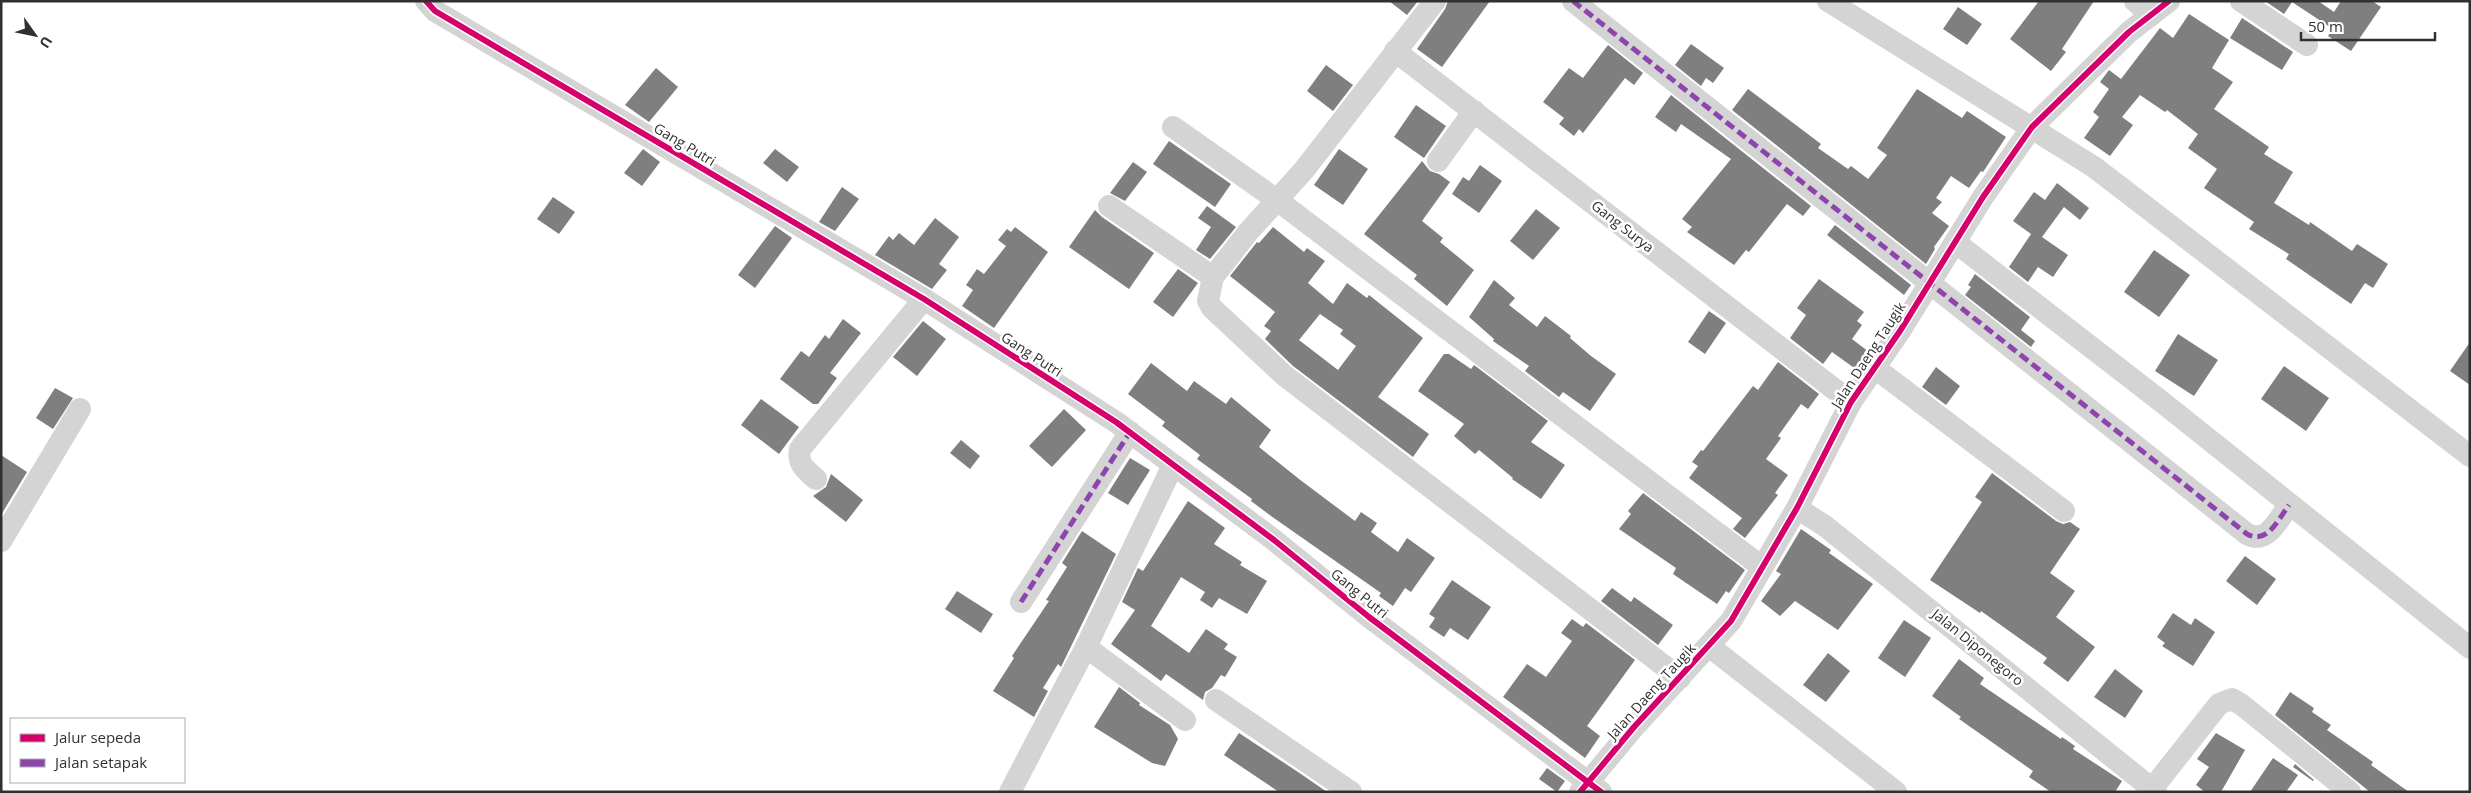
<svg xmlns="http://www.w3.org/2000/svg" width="2471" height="793" font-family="'Open Sans',sans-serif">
<rect width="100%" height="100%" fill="#fff"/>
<g fill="#7f7f7f" fill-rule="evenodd">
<polygon points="1389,1 1418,1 1407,15"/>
<polygon points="1448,1 1490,1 1442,67 1417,49 1445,9"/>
<polygon points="2039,1 2094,1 2062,49 2066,52 2051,71 2010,39"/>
<polygon points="2265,1 2318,1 2334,12 2341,1 2372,1 2381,7 2351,51 2328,36 2333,29 2292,2 2284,14"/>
<polygon points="1958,7 1982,24 1967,45 1943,29"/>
<polygon points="2189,14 2229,40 2212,68 2233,82 2214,109 2269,147 2264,154 2293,172 2274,203 2309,225 2310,222 2352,251 2357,244 2388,264 2373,288 2365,283 2351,304 2286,259 2289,254 2249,229 2254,222 2204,188 2217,169 2188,148 2198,134 2167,110 2165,112 2140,95 2122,117 2133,125 2110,156 2084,138 2099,117 2093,112 2109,89 2100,82 2109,70 2121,79 2160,28 2173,38"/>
<polygon points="2242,18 2293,52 2282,70 2230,38"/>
<polygon points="1691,44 1724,68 1713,83 1706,78 1701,86 1675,65"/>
<polygon points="1608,45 1643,73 1634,85 1625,78 1583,133 1579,129 1574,136 1559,124 1564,118 1543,102 1569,68 1583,78"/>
<polygon points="1326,65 1353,85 1333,111 1307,91"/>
<polygon points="656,68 678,87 649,122 625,105"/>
<polygon points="1748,89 1821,144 1818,148 1848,169 1851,166 1868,179 1887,155 1877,148 1917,89 1962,118 1967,111 2006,137 1983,172 1981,171 1969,188 1951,176 1936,198 1942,202 1932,213 1949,226 1934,247 1935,249 1926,264 1732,110"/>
<polygon points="1671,95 1811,206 1803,216 1787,204 1749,252 1746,250 1734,265 1687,232 1692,227 1682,219 1731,159 1681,124 1676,132 1655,117"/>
<polygon points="1416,105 1446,126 1424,158 1394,137"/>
<polygon points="1169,141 1231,184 1215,207 1153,164"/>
<polygon points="643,149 660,162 642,186 624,173"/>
<polygon points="775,149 799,167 787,182 763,163"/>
<polygon points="1339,149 1368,169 1343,205 1314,185"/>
<polygon points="1422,161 1430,171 1439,174 1450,182 1422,221 1443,238 1440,242 1474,270 1447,306 1414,279 1417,275 1364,234"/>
<polygon points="1133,162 1147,172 1125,201 1110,193"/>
<polygon points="1480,165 1502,181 1479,213 1452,194 1463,177 1469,181"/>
<polygon points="2057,183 2089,208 2080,220 2064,207 2042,237 2068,255 2053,277 2038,267 2028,282 2009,267 2031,234 2013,221 2034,192 2045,200"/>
<polygon points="842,187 859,199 835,231 819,222"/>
<polygon points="553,197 575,212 559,234 537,219"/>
<polygon points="1207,206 1236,227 1210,259 1196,250 1211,227 1198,218"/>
<polygon points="1536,209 1560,228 1533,260 1510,241"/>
<polygon points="1095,210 1102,217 1154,253 1129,289 1069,247"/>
<polygon points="935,218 959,237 939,264 947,270 932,289 875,255 889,236 893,240 899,233 914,245"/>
<polygon points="1835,225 1911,285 1904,295 1827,235"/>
<polygon points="775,226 792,238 755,288 738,275"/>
<polygon points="1015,227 1048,252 994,328 962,306 973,290 966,285 977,269 984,274 1006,246 998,240 1007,229 1011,232"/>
<path d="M1273 227 1304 252 1307 248 1325 261 1308 283 1333 304 1347 283 1367 298 1369 295 1423 338 1378 397 1429 434 1413 457 1293 366 1265 339 1271 331 1264 326 1275 312 1230 276 1257 242 1259 243ZM1320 314 1343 330 1340 334 1356 346 1338 370 1299 340Z"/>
<polygon points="2154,250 2190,275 2159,317 2124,292"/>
<polygon points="1178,269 1198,283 1173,317 1153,302"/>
<polygon points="1975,274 2030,317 2021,330 2035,341 2031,347 1965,295 1971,287 1968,285"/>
<polygon points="1819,279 1864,312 1857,321 1862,325 1852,339 1869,352 1857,370 1832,352 1823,364 1790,338 1806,315 1797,308"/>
<polygon points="1494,280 1515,298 1509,305 1537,327 1545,316 1571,336 1570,338 1591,356 1616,374 1590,411 1563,392 1559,397 1525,371 1529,366 1493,341 1494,339 1469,317"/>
<polygon points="1709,311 1726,323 1705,354 1688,342"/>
<polygon points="843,319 861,333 830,373 837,378 818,404 813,404 780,379 801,351 809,357 825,335 829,339"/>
<polygon points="923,321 946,339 917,376 893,357"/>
<polygon points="2178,334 2218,360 2194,396 2155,371"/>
<polygon points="2470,342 2470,385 2450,371"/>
<polygon points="1444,354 1449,354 1471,369 1474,365 1548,421 1531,442 1565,465 1541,499 1512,479 1513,478 1479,450 1475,454 1454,436 1464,424 1418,391"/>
<polygon points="1778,362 1819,394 1808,409 1801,404 1778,436 1781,438 1766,459 1788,475 1775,493 1778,495 1745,538 1733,529 1742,518 1689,478 1698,466 1692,462 1701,450 1703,451 1753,386 1758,390"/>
<polygon points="1151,363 1187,391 1194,381 1226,404 1231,397 1271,430 1259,447 1299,479 1355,521 1361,512 1377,523 1371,532 1398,552 1407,538 1435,558 1411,592 1405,588 1393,606 1379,596 1381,593 1271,516 1251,501 1252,499 1197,459 1200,455 1162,426 1165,422 1128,394"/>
<polygon points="2284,366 2329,398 2306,431 2261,399"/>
<polygon points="1936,367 1960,386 1946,405 1922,387"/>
<polygon points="55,388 73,398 53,429 36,418"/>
<polygon points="761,399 799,427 779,454 741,425"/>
<polygon points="1064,409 1086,430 1052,467 1029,446"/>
<polygon points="961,440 980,456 970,469 950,453"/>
<polygon points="1,455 27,472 1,515"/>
<polygon points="1130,458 1150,470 1128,505 1108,493"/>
<polygon points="1992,473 2056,521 2063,524 2070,522 2080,529 2050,573 2075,591 2056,617 2095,647 2068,682 2043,663 2047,658 1981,611 1980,613 1930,580 1982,502 1975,497"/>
<polygon points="831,474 863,500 846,522 813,496 826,487"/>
<polygon points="1643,493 1745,570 1729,593 1726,591 1717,604 1673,574 1676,568 1619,529 1631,514 1628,511"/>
<polygon points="1188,501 1225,528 1214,544 1242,562 1240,565 1267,581 1247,614 1219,598 1212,608 1200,600 1205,592 1181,577 1151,626 1189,653 1206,629 1228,644 1224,649 1237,657 1225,677 1221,675 1212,688 1205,692 1203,700 1166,674 1161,681 1111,644 1135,610 1122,602 1138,568 1143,571"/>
<polygon points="1801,529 1831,550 1829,553 1873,584 1838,630 1795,601 1780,616 1761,601 1781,574 1776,571"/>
<polygon points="1082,531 1116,554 1061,667 1058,664 1043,688 1048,691 1034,717 993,691 1014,658 1012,656 1049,601 1046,600 1067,567 1062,563"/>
<polygon points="2245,556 2276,579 2257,605 2226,581"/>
<polygon points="1452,580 1491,607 1468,640 1450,628 1444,637 1429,627 1435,618 1429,614"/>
<polygon points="1612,588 1631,602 1634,597 1673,625 1658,645 1601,601"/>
<polygon points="957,591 993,614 981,633 945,609"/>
<polygon points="2173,613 2191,625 2195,618 2215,632 2193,666 2162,646 2165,643 2157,637"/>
<polygon points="1572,619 1583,627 1586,623 1635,660 1587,726 1600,736 1585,758 1503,697 1527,664 1546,677 1572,641 1561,633"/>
<polygon points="1904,620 1931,638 1905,677 1878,658"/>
<polygon points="1828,653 1850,671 1826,702 1803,685"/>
<polygon points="1959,659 1984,678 1980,684 2061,739 2062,737 2075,746 2073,749 2122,781 2115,792 2051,792 2029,777 2033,771 1959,719 1961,717 1932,696"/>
<polygon points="2115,669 2143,691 2125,718 2094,697"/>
<polygon points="1119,687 1140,703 1139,705 1170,725 1178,739 1165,766 1152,763 1094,727"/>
<polygon points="2290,692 2314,708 2312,712 2331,725 2327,730 2373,762 2371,765 2409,792 2370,792 2275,715"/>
<polygon points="1239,733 1301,774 1327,792 1279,792 1224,755"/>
<polygon points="2216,733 2245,750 2221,792 2205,792 2196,785 2209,767 2197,759"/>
<polygon points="2273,758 2298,775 2286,792 2250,792"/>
<polygon points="2295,764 2314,780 2313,781 2293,767"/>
<polygon points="1547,768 1565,781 1557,792 1539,779"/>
</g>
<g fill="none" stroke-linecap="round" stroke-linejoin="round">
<g stroke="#d4d4d4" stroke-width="22">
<polyline points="426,1 435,11 924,299 1116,422 1274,540 1369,617 1601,792"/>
<polyline points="1435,1 1304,170 1249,231 1213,277 1208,301 1212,308 1285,376 1680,678"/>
<path d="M1573 1 2247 534C2267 545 2278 520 2289 505"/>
<polyline points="1828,1 2094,167 2470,456"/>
<polyline points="2135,1 2151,15"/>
<polyline points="2241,1 2307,45"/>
<polyline points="1395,51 1851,402"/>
<polyline points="1173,127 1277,200 1762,567"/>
<polyline points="1438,161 1474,111"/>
<polyline points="1109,206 1213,277"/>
<polyline points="1955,242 2162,402 2470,648"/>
<polyline points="1875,368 2064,511"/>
<path d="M816 479C805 469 797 464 800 449L924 299"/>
<polyline points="1797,508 1825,526 2156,792"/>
<polyline points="1,541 80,409"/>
<polyline points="1021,602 1130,432"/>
<polyline points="1709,646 1896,792"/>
<polyline points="1086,647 1185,720"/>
<polyline points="1216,700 1351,792"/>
<polyline points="2152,789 2219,704 2232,699 2242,705 2350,792"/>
<polyline points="1010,792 1086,647 1173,465"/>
<polyline points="1580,792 1634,727 1731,621 1797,508 1851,402 1900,331 1983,197 2032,127 2129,32 2169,1"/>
</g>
<g stroke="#8e44ad" stroke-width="5" stroke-dasharray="10 5" stroke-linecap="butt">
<path d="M1573 1 2247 534C2267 545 2278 520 2289 505"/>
<polyline points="1021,602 1130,432"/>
</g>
<g stroke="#fff" stroke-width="9">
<g id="cycleway">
<polyline points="426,1 435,11 924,299 1116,422 1274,540 1369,617 1601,792"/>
<polyline points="1580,792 1634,727 1731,621 1797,508 1851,402 1900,331 1983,197 2032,127 2129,32 2169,1"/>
</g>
</g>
<use href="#cycleway" stroke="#d6006c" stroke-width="6"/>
</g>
<g text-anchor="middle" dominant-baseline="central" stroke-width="5" stroke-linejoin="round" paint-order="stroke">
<g font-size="14" fill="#303030" stroke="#fff">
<text transform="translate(685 144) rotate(31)">Gang Putri</text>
<text transform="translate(1623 226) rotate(38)">Gang Surya</text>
<text transform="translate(1032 354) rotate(33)">Gang Putri</text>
<text transform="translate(1868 355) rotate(-57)">Jalan Daeng Taugik</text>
<text transform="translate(1360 593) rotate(39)">Gang Putri</text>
<text transform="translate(1978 647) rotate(39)">Jalan Diponegoro</text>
<text transform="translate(1651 691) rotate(-48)">Jalan Daeng Taugik</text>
</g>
</g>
<rect width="2471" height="793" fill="none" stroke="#303030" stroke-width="5"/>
<rect x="10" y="718" width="175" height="65" fill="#ffffff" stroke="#acacac"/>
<rect x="20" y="734" width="25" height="8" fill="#d6006c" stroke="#acacac"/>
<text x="55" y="743" font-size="15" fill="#303030">Jalur sepeda</text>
<rect x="20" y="759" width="25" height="8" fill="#8e44ad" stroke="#acacac"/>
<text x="55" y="768" font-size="15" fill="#303030">Jalan setapak</text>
<g transform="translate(35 35) rotate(123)" stroke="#ffffff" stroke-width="4" paint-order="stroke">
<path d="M0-4L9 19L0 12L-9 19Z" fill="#303030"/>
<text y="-8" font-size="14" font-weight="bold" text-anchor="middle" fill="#303030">U</text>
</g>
<path d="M2301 32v8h134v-8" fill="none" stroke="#303030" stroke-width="2.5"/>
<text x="2308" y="32" font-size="15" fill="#303030" stroke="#ffffff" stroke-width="4" paint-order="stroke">50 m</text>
</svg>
